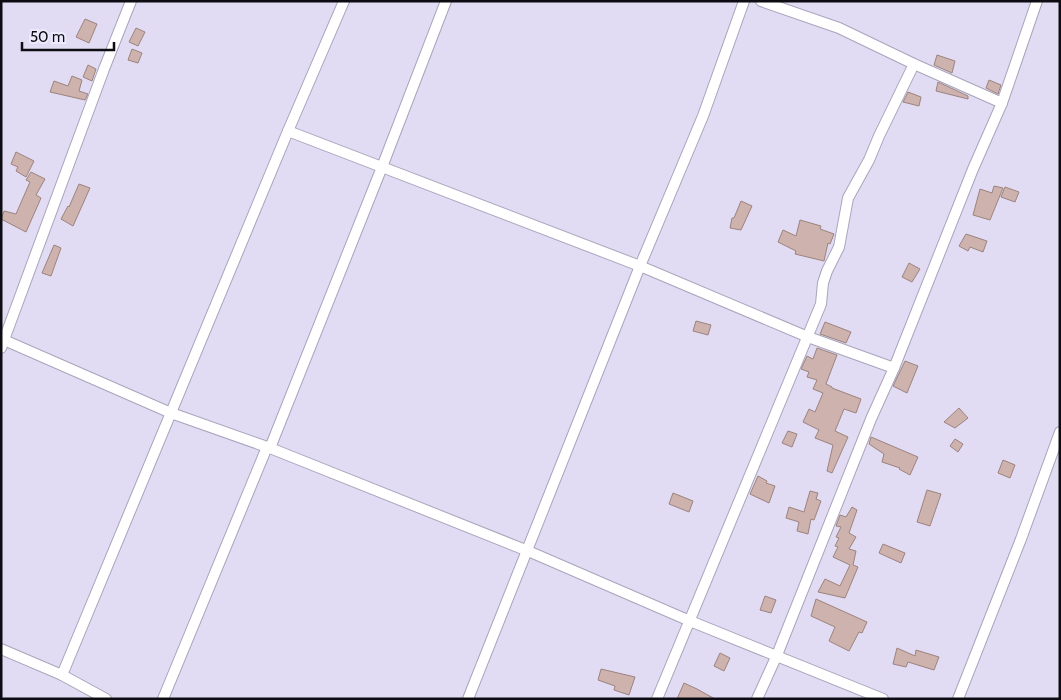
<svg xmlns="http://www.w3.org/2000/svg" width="1061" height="700" font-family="Cabin,sans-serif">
<rect width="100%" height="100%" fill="#e1dcf4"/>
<g fill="#cdb2ae" stroke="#9c837e">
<polygon points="85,19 97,24 89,43 76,37"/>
<polygon points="136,28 145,32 138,46 129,42"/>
<polygon points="132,49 142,53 138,63 128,60"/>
<polygon points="937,55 955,61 952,73 934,65"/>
<polygon points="88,65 96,69 92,81 83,77"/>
<polygon points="72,76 82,80 79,91 88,94 85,100 50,92 54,81 68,86"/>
<polygon points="989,80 1001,85 998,94 986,88"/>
<polygon points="938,82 968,96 968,99 936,91"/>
<polygon points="908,92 921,97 919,106 903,102"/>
<polygon points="16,152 34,161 26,177 16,171 18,167 11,164"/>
<polygon points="31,172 45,179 36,195 41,198 26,232 1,219 4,211 16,214 30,182 26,180"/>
<polygon points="79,184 90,188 73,226 61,219 68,206 69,207"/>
<polygon points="994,186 1003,188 990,220 973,215 980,189 992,193"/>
<polygon points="1005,187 1019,192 1015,202 1001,197"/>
<polygon points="741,201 752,206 741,230 730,228 732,218 734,218"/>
<polygon points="800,220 821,226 820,229 834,234 830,244 828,243 824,261 795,254 796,251 778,242 783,230 796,236"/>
<polygon points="966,234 987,241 983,252 970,247 968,251 959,246"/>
<polygon points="54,245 61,248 51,276 42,273"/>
<polygon points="909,263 920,269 912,282 902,277"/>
<polygon points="696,321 711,325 708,335 693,331"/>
<polygon points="825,322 851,332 846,343 820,334"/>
<polygon points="817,348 837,355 826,384 832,387 832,388 861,399 856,413 844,409 835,431 848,437 832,473 827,471 833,445 815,438 819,430 803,422 809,409 815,412 823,393 813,389 817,380 807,377 809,372 801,369 807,356 813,359"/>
<polygon points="905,361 918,366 907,393 893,386"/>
<polygon points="959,408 968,418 955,428 944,422"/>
<polygon points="788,431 797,434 792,447 782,443"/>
<polygon points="871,437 918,457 910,475 899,469 900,468 882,462 884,454 869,444"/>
<polygon points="955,439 963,444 958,452 950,446"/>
<polygon points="1003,460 1015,465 1010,478 998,473"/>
<polygon points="758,476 767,481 766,483 775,486 769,503 750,494"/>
<polygon points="927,490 941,494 930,526 917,522"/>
<polygon points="810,491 818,493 816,499 821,501 814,520 811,519 808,534 797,531 799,522 786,518 789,507 804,512"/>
<polygon points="673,493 693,501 689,512 669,504"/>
<polygon points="852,507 857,510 849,533 856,537 849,549 856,551 853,565 858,567 845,598 818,592 825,579 840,586 850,565 833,557 838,547 835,546 839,538 836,537 841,527 836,526 840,515 846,517"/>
<polygon points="883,544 905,553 901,563 879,553"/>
<polygon points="765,596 776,600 771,613 760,610"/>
<polygon points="816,599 867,622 862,633 859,632 849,651 829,641 835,627 811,616"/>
<polygon points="897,648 915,656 916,650 939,657 934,670 908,662 906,667 893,664"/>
<polygon points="720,653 730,658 724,671 714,666"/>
<polygon points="601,669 635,677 629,695 614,690 615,686 598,680"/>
<polygon points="684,683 697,689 715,699 677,699"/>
</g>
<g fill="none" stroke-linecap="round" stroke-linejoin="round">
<g stroke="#a9a4ba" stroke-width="12">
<g id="minor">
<polyline points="344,1 288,131 640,266 808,337 894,368"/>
<polyline points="914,64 1002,103"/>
<polyline points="4,340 171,413 270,448 528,551 690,621 883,699"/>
<polyline points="1,348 104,69 131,1"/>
<polyline points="270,448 382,167 446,1"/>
<polyline points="1,649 62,675 106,699"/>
<polyline points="62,675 288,131"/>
<polyline points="163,699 267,447"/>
<polyline points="468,699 640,266 703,116 744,1"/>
<polyline points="657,699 821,304 823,283 827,271 839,247 848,198 869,160 879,136 914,64 839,28 761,1"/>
<polyline points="757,699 777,655 871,419 894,368 973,169 1002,103 1037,1"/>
<polyline points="958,699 1021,539 1060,432"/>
</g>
</g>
<use href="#minor" stroke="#fff" stroke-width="10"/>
</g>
<rect width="1061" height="700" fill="none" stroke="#0e0c13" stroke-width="5"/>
<path d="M22 42v8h92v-8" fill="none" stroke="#0e0c13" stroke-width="2.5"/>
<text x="30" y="42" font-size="15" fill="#0e0c13" stroke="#eeeafd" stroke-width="4" paint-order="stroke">50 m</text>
</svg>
